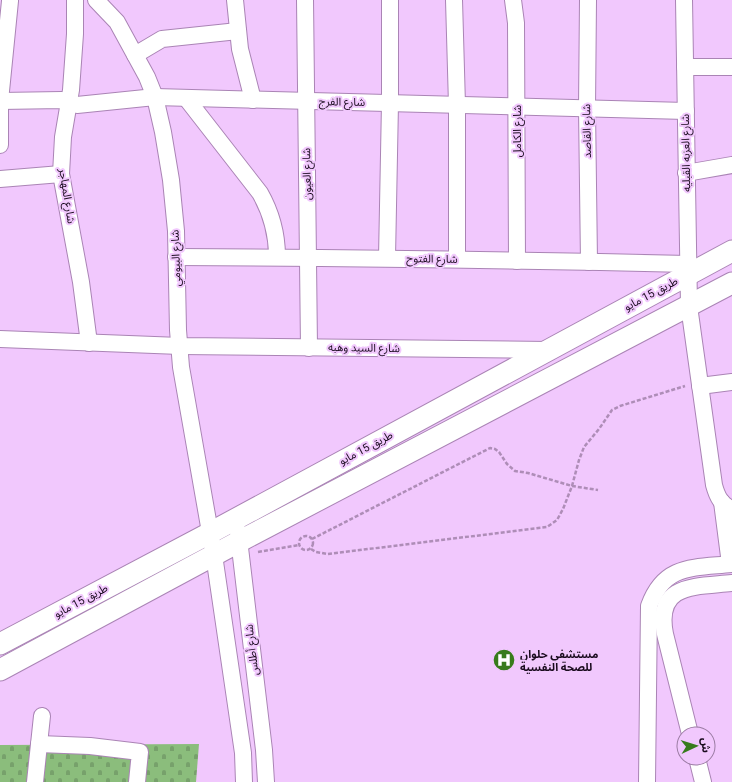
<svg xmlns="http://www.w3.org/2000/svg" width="732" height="782" font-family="Roboto,'Noto Sans Arabic',sans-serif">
<defs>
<pattern id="cemetery-stones" width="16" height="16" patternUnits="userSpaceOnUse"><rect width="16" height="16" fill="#8bbd7c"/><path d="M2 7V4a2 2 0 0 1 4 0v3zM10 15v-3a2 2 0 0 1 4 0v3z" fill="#77a16b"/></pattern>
</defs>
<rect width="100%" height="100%" fill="#f1c8fd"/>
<polygon fill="url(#cemetery-stones)" points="199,744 196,782 0,782 0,745"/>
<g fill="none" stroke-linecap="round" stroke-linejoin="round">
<g stroke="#aa84b5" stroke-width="18">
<g id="minor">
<polyline points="75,0 75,34 71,90 63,137 61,174 81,282 89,343"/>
<polyline points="96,0 117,22 147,77 155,97 163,132 171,180 176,231 178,330 181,367 214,555 243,753 244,782"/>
<polyline points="235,0 240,49 253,100"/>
<polyline points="305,0 309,348"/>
<polyline points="454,0 457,105 457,259"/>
<polyline points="513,0 516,23 517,261"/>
<polyline points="588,0 587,108 589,262"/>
<path d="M684 0 689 306 714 485C717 496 721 505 732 509"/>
<polyline points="135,55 162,39 238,31"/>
<polyline points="685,67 732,67"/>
<path d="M186 98 260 193C272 214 277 233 277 257"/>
<polyline points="0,101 62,100 77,105 155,97 686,111"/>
<polyline points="0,145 0,101 10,1"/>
<polyline points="686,173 732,165"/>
<polyline points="0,179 61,174"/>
<path d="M176 257C347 258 517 260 688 264"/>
<polyline points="387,258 390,103 390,0"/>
<polyline points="0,339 180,346 548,350"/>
<polyline points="700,386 732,382"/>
<polyline points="722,502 730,564"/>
<polyline points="238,531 264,750 266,782"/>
<path d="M690 734 665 634C655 583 695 587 732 583"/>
<polyline points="39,744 90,746 140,752 137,782"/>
<polyline points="697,758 703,782"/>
<polyline points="35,782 42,716"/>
<path d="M647 782 649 606C664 564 693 568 732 564"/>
</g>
</g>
<g stroke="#aa84b5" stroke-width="23">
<g id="major">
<polyline points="0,644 210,533 732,251"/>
<polyline points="0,670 240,541 732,283"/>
</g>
</g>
<g stroke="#ae8db7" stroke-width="2.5" stroke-dasharray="4 2" stroke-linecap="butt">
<circle cx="306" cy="543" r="7"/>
<polyline points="312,539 490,448 495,449 499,452 507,464 515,471 528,473 572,486 598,490"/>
<polyline points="311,549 316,552 328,554 547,527 557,520 563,509 572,486 579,460 584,447 599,429 612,410 620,406 685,386"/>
<polyline points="258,552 299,545"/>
</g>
<use href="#minor" stroke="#fff" stroke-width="16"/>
<use href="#major" stroke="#fff" stroke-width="21"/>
</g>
<defs>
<g id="hospital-disc" transform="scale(1.15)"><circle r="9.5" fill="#377b1c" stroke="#f1c8fd"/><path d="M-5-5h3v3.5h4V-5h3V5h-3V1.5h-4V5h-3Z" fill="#fff"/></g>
</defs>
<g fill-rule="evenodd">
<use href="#hospital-disc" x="504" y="660"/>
</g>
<g text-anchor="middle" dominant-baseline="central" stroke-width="4" stroke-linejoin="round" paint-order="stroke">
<g font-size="11" fill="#190a1d" stroke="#f1c8fd">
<text transform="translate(342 102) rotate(1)">شارع الفرج</text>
<text transform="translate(517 131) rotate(-90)">شارع الكامل</text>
<text transform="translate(587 131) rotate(-91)">شارع القاصد</text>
<text transform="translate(686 153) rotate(-91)">شارع العزبه القبليه</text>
<text transform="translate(307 174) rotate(-91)">شارع العيون</text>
<text transform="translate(67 196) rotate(81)">شارع المهاجر</text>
<text transform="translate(176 258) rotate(-92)">شارع البيومي</text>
<text transform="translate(432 259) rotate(1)">شارع الفتوح</text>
<text transform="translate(651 294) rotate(-28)">طريق 15 مايو</text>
<text transform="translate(364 348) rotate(1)">شارع السيد وهبه</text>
<text transform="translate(366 448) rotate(-28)">طريق 15 مايو</text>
<text transform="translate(81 601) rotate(-28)">طريق 15 مايو</text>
<text transform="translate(252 650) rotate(-97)">شارع أطلس</text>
</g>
<g font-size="11" font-weight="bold" fill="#190a1d" stroke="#f1c8fd" text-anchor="start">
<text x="520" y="654">مستشفي حلوان<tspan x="520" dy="13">للصحة النفسية</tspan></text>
</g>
</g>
<g transform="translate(696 746) rotate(86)"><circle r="19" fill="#f1c8fd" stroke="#9b7ca3"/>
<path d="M0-3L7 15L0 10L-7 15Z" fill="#377b1c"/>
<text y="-6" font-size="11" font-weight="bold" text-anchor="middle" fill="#190a1d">ش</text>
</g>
</svg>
